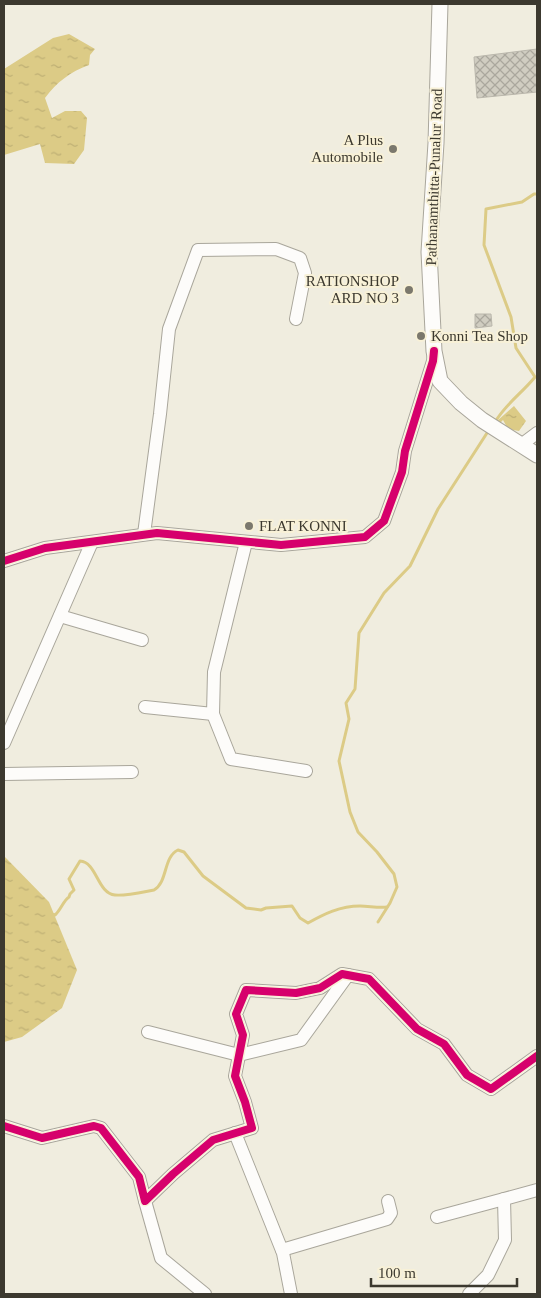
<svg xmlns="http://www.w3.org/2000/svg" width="541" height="1298" font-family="'Times New Roman',serif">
<defs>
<pattern id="water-ripples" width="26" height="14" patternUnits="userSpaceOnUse" patternTransform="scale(1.25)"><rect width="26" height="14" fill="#dccb86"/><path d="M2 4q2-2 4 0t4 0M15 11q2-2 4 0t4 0" fill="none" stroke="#beaf74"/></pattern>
<pattern id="building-cross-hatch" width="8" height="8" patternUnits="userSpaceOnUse" patternTransform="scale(1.25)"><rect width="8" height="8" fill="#d0cdc1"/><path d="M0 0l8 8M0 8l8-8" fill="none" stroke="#aaa79d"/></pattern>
</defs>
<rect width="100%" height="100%" fill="#f0eddf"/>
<g fill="url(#water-ripples)">
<path d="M69 34 95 49 90 55 89 65C70 72 57 82 45 98L52 118 65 111H81L87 118 84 150 74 164 45 163 40 144 4 155V69L53 38Z"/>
<polygon points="514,406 526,421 519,431 508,429 503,420 498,425 497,421"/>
<polygon points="4,856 49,902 77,970 62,1008 22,1037 4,1042"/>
</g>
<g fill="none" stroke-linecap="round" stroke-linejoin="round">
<g stroke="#dccb86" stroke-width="3">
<path d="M497 419C508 402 522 393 535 377L516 348 511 317 484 245 486 209 522 202 534 194H537"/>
<path d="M51 914 55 915C61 910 63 901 69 897L70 894 74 890 69 879 80 861C97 862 97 893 115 895 126 896 143 892 154 890 168 882 163 857 178 850L184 852 203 876 246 908 261 910 266 908 292 906 300 918 308 923C324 914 340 906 360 906 369 906 378 908 387 907"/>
<polyline points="378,922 390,903 397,887 394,874 377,852 358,832 350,812 339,761 349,719 346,703 355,689 359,633 384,593 410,566 438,509 487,433"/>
</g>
</g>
<g fill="url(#building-cross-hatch)" stroke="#bab7ac">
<polygon points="537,49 537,92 477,98 474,57"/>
<polygon points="475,314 491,314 492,326 475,328"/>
</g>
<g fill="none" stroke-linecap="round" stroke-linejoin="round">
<g stroke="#a9a69b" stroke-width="14">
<g id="minor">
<polyline points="521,445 537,433"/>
<polyline points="144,534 160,414 169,329 198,250 276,249 300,258 305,273 296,319"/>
<polyline points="246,542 214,672 213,714 231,759 306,771"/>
<polyline points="4,561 45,548 157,533 281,545 365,537 384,521 402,472 405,451 433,361 434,353"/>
<polyline points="60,616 142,640"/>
<polyline points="145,707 213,714"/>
<polyline points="4,743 92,542"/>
<polyline points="4,774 132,772"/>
<polyline points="148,1032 239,1055 301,1040 348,975"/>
<polyline points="4,1126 42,1138 94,1126 101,1128 139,1177 145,1201 173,1174 213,1140 252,1128 245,1102 235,1076 243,1035 236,1014 246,990 296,993 320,988 342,974 369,979 417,1029 444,1044 467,1075 491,1089 537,1056"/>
<polyline points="235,1133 283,1253 291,1294"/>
<polyline points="145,1201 161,1258 205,1294"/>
<polyline points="437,1217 504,1199"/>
<polyline points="282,1250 387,1219 391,1213 388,1201"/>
<polyline points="469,1294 488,1275 505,1240 504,1199 537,1190"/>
</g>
</g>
<g stroke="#a9a69b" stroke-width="17">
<polyline id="major" points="440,4 436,143 429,252 434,351 440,381 461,403 482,420 537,455"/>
</g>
<use href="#minor" stroke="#fdfcfa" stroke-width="12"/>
<use href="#major" stroke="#fdfcfa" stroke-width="15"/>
<g stroke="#f8f1d7" stroke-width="11">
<g id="cycleway">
<polyline points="4,561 45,548 157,533 281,545 365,537 384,521 402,472 405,451 433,361 434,351"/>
<polyline points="4,1126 42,1138 94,1126 101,1128 139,1177 145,1201 173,1174 213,1140 252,1128 245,1102 235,1076 243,1035 236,1014 246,990 296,993 320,988 342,974 369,979 417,1029 444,1044 467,1075 491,1089 537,1056"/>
</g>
</g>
<use href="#cycleway" stroke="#d6006c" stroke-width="8"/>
</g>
<g fill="#7b786d" stroke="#f8f1d7" stroke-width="2">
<circle cx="393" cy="149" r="5"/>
<circle cx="409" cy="290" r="5"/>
<circle cx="421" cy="336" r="5"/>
<circle cx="249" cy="526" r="5"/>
</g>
<g text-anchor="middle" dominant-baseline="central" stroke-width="4" stroke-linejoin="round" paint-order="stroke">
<g font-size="15" fill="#3c392f" stroke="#f8f1d7" text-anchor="end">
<text x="383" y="140">A Plus<tspan x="383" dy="17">Automobile</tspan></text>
<text x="399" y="281">RATIONSHOP<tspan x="399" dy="17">ARD NO 3</tspan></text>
<text x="431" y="336" text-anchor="start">Konni Tea Shop</text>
<text x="259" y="526" text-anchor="start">FLAT KONNI</text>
</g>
<g font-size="15" fill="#3c392f" stroke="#f8f1d7">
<text transform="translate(434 177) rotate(-88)">Pathanamthitta-Punalur Road</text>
</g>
</g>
<rect width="541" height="1298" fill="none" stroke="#3c392f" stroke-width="10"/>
<path d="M371 1278v8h146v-8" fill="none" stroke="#3c392f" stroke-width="2.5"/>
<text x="378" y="1278" font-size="15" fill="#3c392f" stroke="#f8f1d7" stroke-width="4" paint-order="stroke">100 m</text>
</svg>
